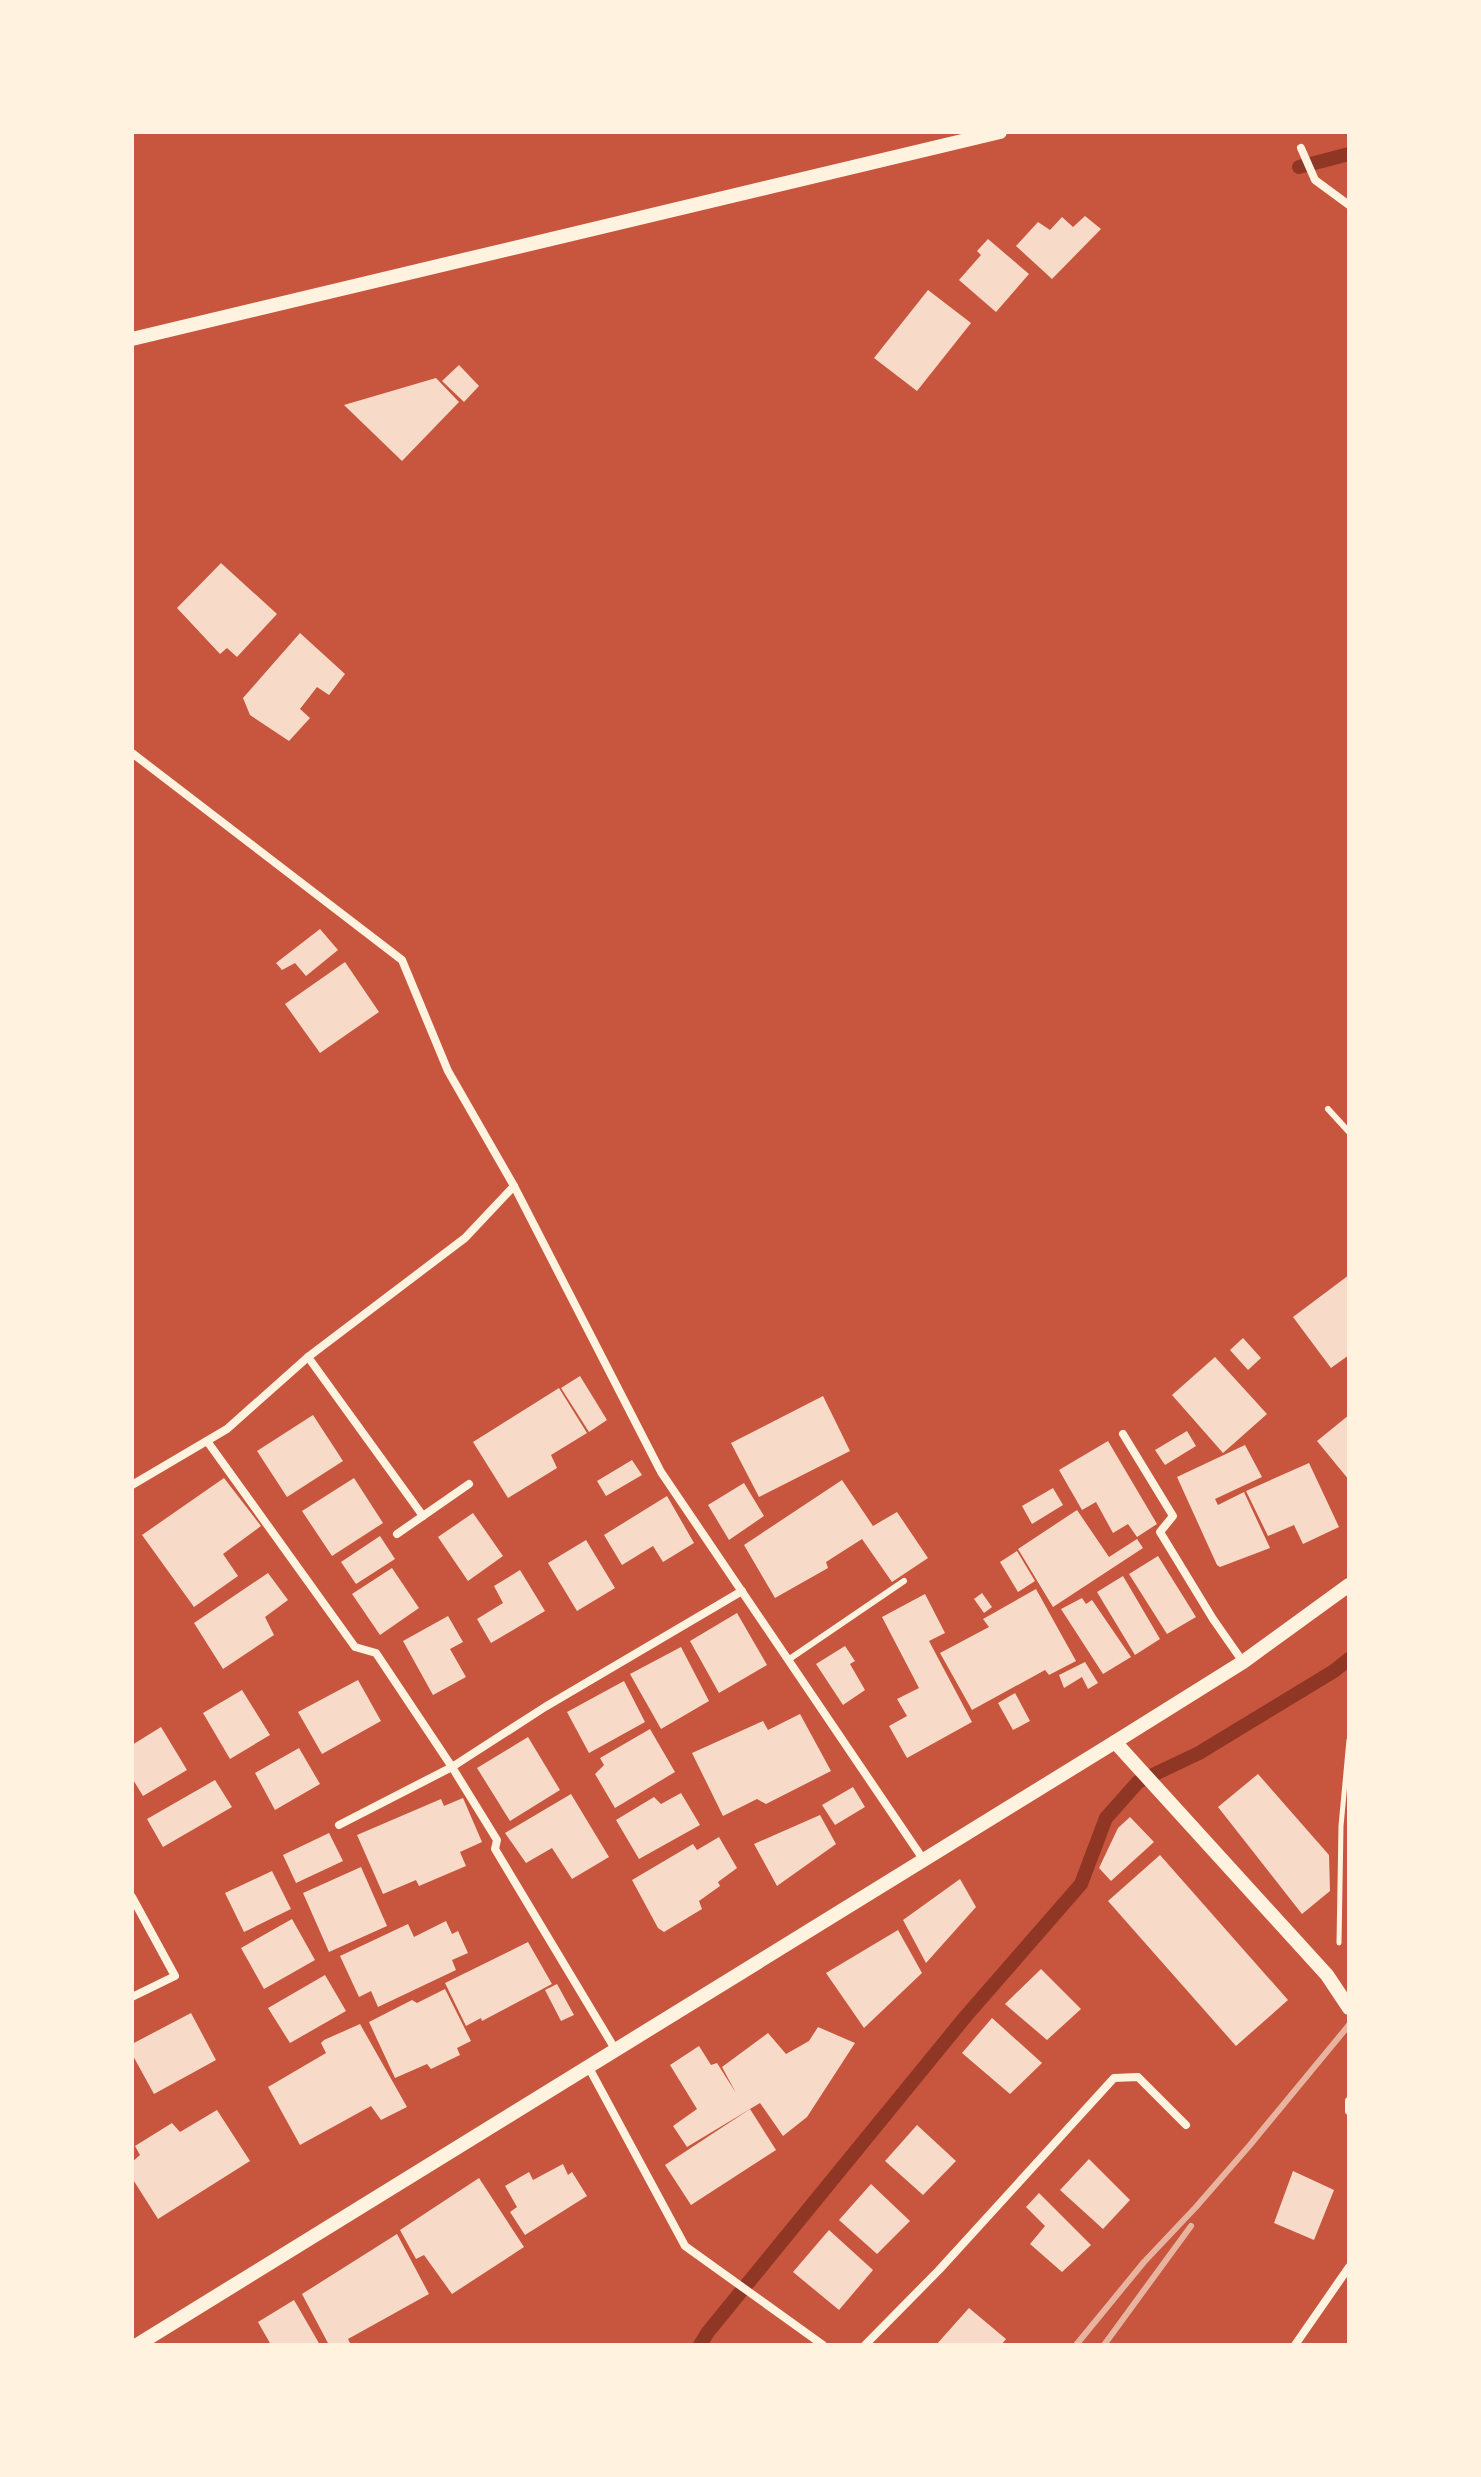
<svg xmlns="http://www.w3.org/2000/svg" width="1481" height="2477" font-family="Poppins,sans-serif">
<rect width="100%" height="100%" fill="#c8553d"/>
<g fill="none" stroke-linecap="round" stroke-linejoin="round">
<g stroke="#8f3625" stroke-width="14">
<polyline points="1299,167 1349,154"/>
<polyline points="700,2345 708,2332 966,2016 1081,1884 1106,1818 1138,1782 1199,1753 1334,1671 1349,1659"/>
</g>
</g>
<g fill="#f7dbc8">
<polygon points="1085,216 1101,229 1052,279 1016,246 1038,222 1050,230 1062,217 1073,227"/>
<polygon points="988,239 1029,274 996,312 959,280 981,255 977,251"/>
<polygon points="928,290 971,323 917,391 874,358"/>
<polygon points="459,365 479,386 464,402 442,381"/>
<polygon points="436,378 459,402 402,461 344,405"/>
<polygon points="221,563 277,614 237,657 227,648 220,654 177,608"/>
<polygon points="300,633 345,674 329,695 317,687 300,709 310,718 289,741 250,715 243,698"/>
<polygon points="320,929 338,950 306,976 295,963 282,970 276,963"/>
<polygon points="345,962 379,1012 320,1053 285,1004"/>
<polygon points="1349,1275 1349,1355 1331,1368 1293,1317"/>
<polygon points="1243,1338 1261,1358 1248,1370 1230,1350"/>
<polygon points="1215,1357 1267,1414 1223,1453 1172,1395"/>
<polygon points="580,1376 607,1420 589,1432 561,1388"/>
<polygon points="559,1388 587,1433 551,1455 557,1468 508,1498 473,1442"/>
<polygon points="823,1396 850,1451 759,1497 731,1443"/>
<polygon points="313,1415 343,1461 287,1497 257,1451"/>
<polygon points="1349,1415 1349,1480 1317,1441"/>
<polygon points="1187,1431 1196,1446 1165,1465 1155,1450"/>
<polygon points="1108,1441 1157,1524 1137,1537 1128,1524 1113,1533 1096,1502 1082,1510 1059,1470"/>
<polygon points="1245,1445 1262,1477 1215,1499 1218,1505 1244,1492 1270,1548 1220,1567 1217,1565 1177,1477"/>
<polygon points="632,1460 642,1475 606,1496 597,1481"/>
<polygon points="1309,1463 1339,1527 1303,1544 1294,1525 1268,1536 1246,1491"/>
<polygon points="224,1478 261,1526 223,1554 238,1576 194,1607 142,1535"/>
<polygon points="354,1478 383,1523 332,1556 302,1511"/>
<polygon points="842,1480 873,1526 897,1512 928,1558 892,1582 862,1539 826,1562 828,1568 775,1598 744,1545"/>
<polygon points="744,1483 764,1516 729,1540 708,1505"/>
<polygon points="1053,1488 1063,1505 1032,1524 1022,1506"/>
<polygon points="667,1496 694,1543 663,1562 653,1546 622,1565 604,1535"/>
<polygon points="1077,1510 1109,1557 1137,1539 1143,1548 1053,1607 1018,1549"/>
<polygon points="473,1513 503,1556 468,1581 438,1537"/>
<polygon points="380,1536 395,1559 356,1584 341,1562"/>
<polygon points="586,1540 615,1588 577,1611 548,1563"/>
<polygon points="1017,1551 1035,1581 1018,1592 1000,1562"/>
<polygon points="1158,1556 1196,1617 1167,1634 1129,1574"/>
<polygon points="392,1568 419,1608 380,1635 352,1594"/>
<polygon points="520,1570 545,1611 491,1643 477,1619 503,1603 494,1586"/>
<polygon points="268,1573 288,1600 265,1617 274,1635 223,1669 194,1623"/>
<polygon points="1123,1576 1160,1639 1135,1655 1097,1592"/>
<polygon points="1036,1589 1076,1661 1049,1675 1045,1670 972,1710 940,1653 989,1627 983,1619"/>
<polygon points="982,1593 992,1607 984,1613 974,1599"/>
<polygon points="925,1594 945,1633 929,1641 972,1722 907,1758 889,1726 907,1716 897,1699 919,1688 882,1617"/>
<polygon points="1082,1598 1086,1604 1092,1600 1131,1657 1103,1674 1061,1609"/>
<polygon points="737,1613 767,1665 719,1693 690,1641"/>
<polygon points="448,1616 463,1642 450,1649 466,1677 433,1695 403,1641"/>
<polygon points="845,1646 855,1661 850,1664 865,1690 843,1705 816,1664"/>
<polygon points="681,1647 709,1701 661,1729 630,1674"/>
<polygon points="1085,1662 1098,1683 1088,1689 1082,1677 1064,1688 1059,1675"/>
<polygon points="358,1680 381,1721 322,1754 298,1712"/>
<polygon points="624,1681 645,1722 589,1753 567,1712"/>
<polygon points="242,1690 270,1735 230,1759 203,1713"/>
<polygon points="1015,1693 1030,1721 1013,1730 998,1703"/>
<polygon points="800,1714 831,1771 766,1804 757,1799 723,1816 692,1753 763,1721 768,1730"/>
<polygon points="161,1727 187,1770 143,1796 132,1778 132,1745"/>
<polygon points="650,1729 675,1772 615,1808 595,1774 604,1765 600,1758"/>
<polygon points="528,1737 560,1790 510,1821 477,1768"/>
<polygon points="299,1748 320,1784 275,1810 255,1773"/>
<polygon points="1258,1774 1329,1855 1330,1891 1302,1914 1218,1807"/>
<polygon points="215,1780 232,1807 163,1847 147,1819"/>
<polygon points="853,1787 865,1807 835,1825 822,1805"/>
<polygon points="681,1793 700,1825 639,1859 616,1820 654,1797 661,1804"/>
<polygon points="571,1794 609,1857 572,1879 552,1848 526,1863 505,1833"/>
<polygon points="463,1798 482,1842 460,1852 466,1866 419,1886 416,1880 383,1894 357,1835 441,1799 444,1806"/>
<polygon points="820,1815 836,1844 777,1886 754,1844"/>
<polygon points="1130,1817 1154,1842 1111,1881 1099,1868 1118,1828"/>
<polygon points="329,1833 343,1861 296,1883 283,1855"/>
<polygon points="719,1837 737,1868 718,1882 720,1886 699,1901 702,1909 664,1932 658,1928 632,1880 693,1844 697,1850"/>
<polygon points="1160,1855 1288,2000 1236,2046 1108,1901"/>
<polygon points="361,1867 387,1926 329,1952 303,1893"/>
<polygon points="272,1871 291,1909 244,1932 225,1893"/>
<polygon points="960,1879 976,1907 926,1963 903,1920"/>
<polygon points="292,1919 315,1960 264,1989 241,1948"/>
<polygon points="446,1921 452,1934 458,1931 468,1953 452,1960 456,1970 378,2007 371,1991 359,1997 340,1956 408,1924 414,1937"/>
<polygon points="898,1930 922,1973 864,2028 826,1973"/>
<polygon points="528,1942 552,1984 482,2021 481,2018 466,2026 445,1983"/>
<polygon points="1041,1969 1081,2009 1047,2040 1005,2004"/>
<polygon points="325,1975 346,2011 290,2043 268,2008"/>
<polygon points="557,1984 574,2015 561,2021 545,1990"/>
<polygon points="445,1989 471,2041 457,2048 460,2055 431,2069 427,2064 395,2078 369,2022 412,2000 417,2003"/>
<polygon points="191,2013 216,2060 154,2094 132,2054 132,2044"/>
<polygon points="992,2018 1042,2063 1010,2094 962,2053"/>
<polygon points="360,2024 407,2107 381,2120 371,2106 300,2145 268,2087 326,2053 321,2043 324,2040"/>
<polygon points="818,2027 855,2043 807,2117 783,2136 760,2103 687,2147 673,2126 697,2109 670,2065 699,2046 711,2065 717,2063 736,2093 722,2067 768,2033 786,2054 809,2041"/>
<polygon points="750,2109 776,2150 691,2205 665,2165"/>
<polygon points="217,2110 250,2161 158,2219 132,2178 132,2162 140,2155 135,2146 172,2123 180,2132"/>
<polygon points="917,2125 956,2161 923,2195 885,2161"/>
<polygon points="1089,2159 1130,2200 1103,2229 1060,2190"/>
<polygon points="563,2164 568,2175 572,2172 587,2196 525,2235 510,2212 517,2207 505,2186 529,2172 533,2180"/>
<polygon points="1293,2171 1334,2190 1314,2240 1274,2223"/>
<polygon points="479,2178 524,2247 452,2294 424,2255 416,2259 400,2230"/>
<polygon points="871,2184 910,2221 877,2254 839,2220"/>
<polygon points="1039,2193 1091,2245 1062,2272 1030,2244 1045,2226 1026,2207"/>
<polygon points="829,2230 873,2270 839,2310 793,2272"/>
<polygon points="397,2234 429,2294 348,2339 351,2345 329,2345 302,2294"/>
<polygon points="294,2300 320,2345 271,2345 258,2322"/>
<polygon points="969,2308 1006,2339 1001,2345 936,2345"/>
</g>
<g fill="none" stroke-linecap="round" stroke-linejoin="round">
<polyline stroke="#fff3e0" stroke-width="5" points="1339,1943 1341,1826 1349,1740"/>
<g stroke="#fff3e0" stroke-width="6">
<polyline points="1328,1109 1349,1132"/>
<polyline points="788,1660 904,1581"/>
</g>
<g stroke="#fff3e0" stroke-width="8">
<polyline points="1301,148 1315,180 1349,205"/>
<polyline points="132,753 402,960 448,1071 514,1186 661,1472 923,1859"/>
<polyline points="308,1357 423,1516"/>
<polyline points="1123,1434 1173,1516 1160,1532 1213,1619 1243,1662"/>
<polyline points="207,1441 355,1647 376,1653 452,1767 497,1840 495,1849 615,2049"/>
<polyline points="132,1485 227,1429 308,1357 465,1238 514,1186"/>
<polyline points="397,1534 469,1484"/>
<polyline points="339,1825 452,1767 545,1707 742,1591"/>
<polyline points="132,1897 175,1976 132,1997"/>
<polyline points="588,2066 685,2246 823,2345"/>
<polyline points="1349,2101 1349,2111"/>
<polyline points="865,2345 939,2270 1114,2078 1138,2077 1186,2125"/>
<polyline points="1295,2345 1349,2267"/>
</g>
<g stroke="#fff3e0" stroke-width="14">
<polyline points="132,339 1000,132"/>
<polyline points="1115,1742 1327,1975 1349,2008"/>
<polyline points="137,2345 1115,1742 1243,1662 1349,1585"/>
</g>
<g stroke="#e9b49f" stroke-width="6">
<polyline points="1076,2345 1144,2262 1196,2207 1250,2145 1349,2025"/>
<polyline points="1104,2345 1191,2226"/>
</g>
</g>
<rect width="1481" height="2477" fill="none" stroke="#fff3e0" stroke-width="268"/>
</svg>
